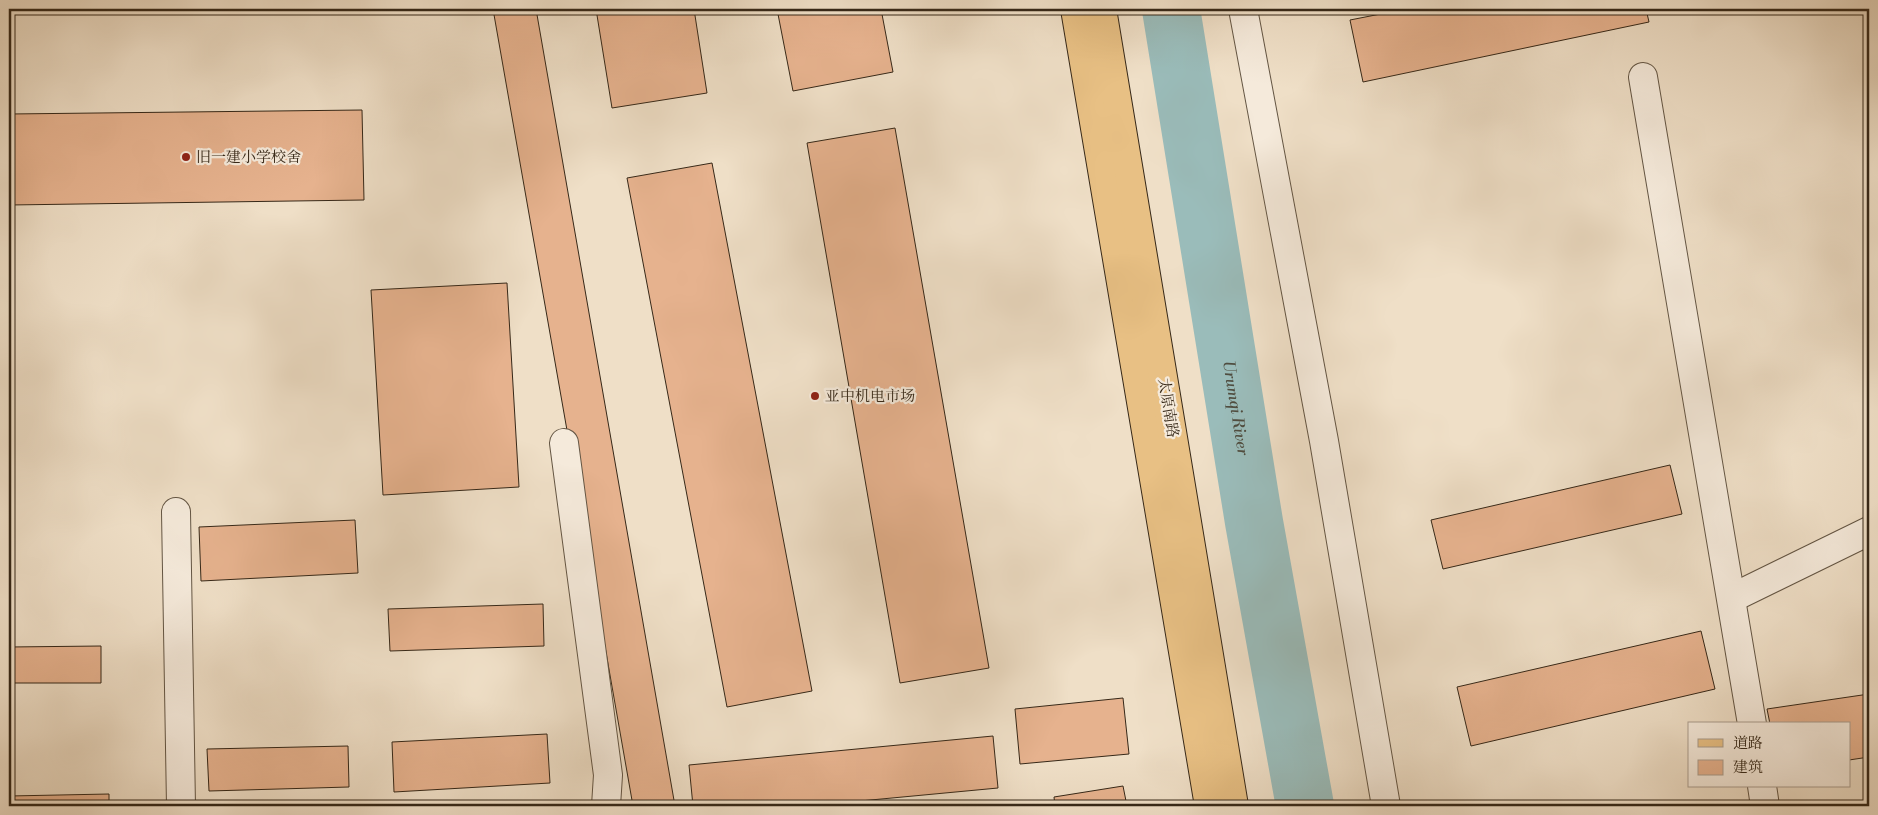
<svg xmlns="http://www.w3.org/2000/svg" width="1878" height="815" font-family="'Libre Bodoni','Noto Serif SC',serif">
<rect width="100%" height="100%" fill="#efdfc7"/>
<filter id="stains"><feTurbulence type="fractalNoise" baseFrequency=".004" numOctaves="4"/><feColorMatrix values="0 0 0 0 .2 0 0 0 0 .09 0 0 0 0 .02 0 0 0 .5 -.17"/></filter>
<radialGradient id="worn" r=".72"><stop offset=".6" stop-color="#630" stop-opacity="0"/><stop offset="1" stop-color="#630" stop-opacity=".3"/></radialGradient>
<g fill="none" stroke-linecap="round" stroke-linejoin="round">
<path stroke="#9abcba" stroke-width="58" id="s1" d="M1171 9 1254 522 1305 806"/>
</g>
<g fill="#e6b28e" stroke="#362818">
<polygon points="493,9 536,9 675,806 633,806"/>
<polygon points="596,9 694,9 707,93 612,108"/>
<polygon points="777,9 881,9 893,72 793,91"/>
<polygon points="1406,9 1646,9 1649,22 1363,82 1350,20"/>
<polygon points="362,110 364,200 9,205 9,114"/>
<polygon points="895,128 989,668 900,683 807,143"/>
<polygon points="712,163 812,691 727,707 627,178"/>
<polygon points="507,283 519,487 383,495 371,290"/>
<polygon points="1670,465 1682,514 1443,569 1431,520"/>
<polygon points="355,520 358,573 201,581 199,527"/>
<polygon points="543,604 544,646 390,651 388,609"/>
<polygon points="1701,631 1715,689 1471,746 1457,687"/>
<polygon points="101,646 101,683 9,683 9,647"/>
<polygon points="1869,694 1869,757 1849,760 1849,724 1770,724 1767,709"/>
<polygon points="1123,698 1129,754 1020,764 1015,709"/>
<polygon points="547,734 550,783 394,792 392,742"/>
<polygon points="993,736 998,788 807,806 693,806 689,765"/>
<polygon points="348,746 349,787 209,791 207,749"/>
<polygon points="1123,786 1127,806 1055,806 1054,797"/>
<polygon points="109,794 109,806 9,806 9,796"/>
</g>
<g fill="none" stroke-linecap="round" stroke-linejoin="round">
<g stroke="#645644" stroke-width="30">
<g id="minor">
<polyline points="1243,9 1324,441 1386,806"/>
<polyline points="1643,77 1752,724"/>
<polyline points="564,443 608,775 606,806"/>
<polyline points="176,512 181,806"/>
<polyline points="1732,598 1869,531"/>
<polyline points="1762,786 1765,806"/>
</g>
</g>
<g stroke="#362818" stroke-width="30">
<g id="major">
<polyline points="1075,9 1209,806"/>
<polyline points="1102,9 1234,806"/>
</g>
</g>
<use href="#minor" stroke="#f5eadb" stroke-width="28"/>
<use href="#major" stroke="#e8c084" stroke-width="28"/>
</g>
<g fill="#8f2418" stroke="#f5eadb" stroke-width="2">
<circle cx="186" cy="157" r="5"/>
<circle cx="815" cy="396" r="5"/>
</g>
<g text-anchor="middle" dominant-baseline="central" stroke-width="4.5" stroke-linejoin="round" paint-order="stroke">
<g font-size="15" fill="#362818" stroke="#f5eadb" text-anchor="start">
<text x="196" y="157">旧一建小学校舍</text>
<text x="825" y="396">亚中机电市场</text>
</g>
<g font-size="15" fill="#362818" stroke="#f5eadb">
<text transform="translate(1168 408) rotate(81)">太原南路</text>
</g>
<g font-size="16" font-style="italic" fill="#4f4d40" stroke="#f5eadb">
<text stroke="none"><textPath href="#s1" startOffset="404">Urumqi River</textPath></text>
</g>
</g>
<rect width="1878" height="815" fill="none" stroke="#efdfc7" stroke-width="30"/>
<rect x="10" y="10" width="1858" height="795" fill="none" stroke="#362818" stroke-width="2.5"/>
<rect x="15" y="15" width="1848" height="785" fill="none" stroke="#362818"/>
<rect x="1688" y="722" width="162" height="65" fill="#f5eadb" stroke="#a99c8d"/>
<rect x="1698" y="739" width="25" height="8" fill="#e8c084" stroke="#a99c8d"/>
<text x="1733" y="748" font-size="15" fill="#362818">道路</text>
<rect x="1698" y="760" width="25" height="15" fill="#e6b28e" stroke="#a99c8d"/>
<text x="1733" y="772" font-size="15" fill="#362818">建筑</text>
<rect width="100%" height="100%" filter="url(#stains)"/>
<rect width="100%" height="100%" fill="url(#worn)"/>
</svg>
